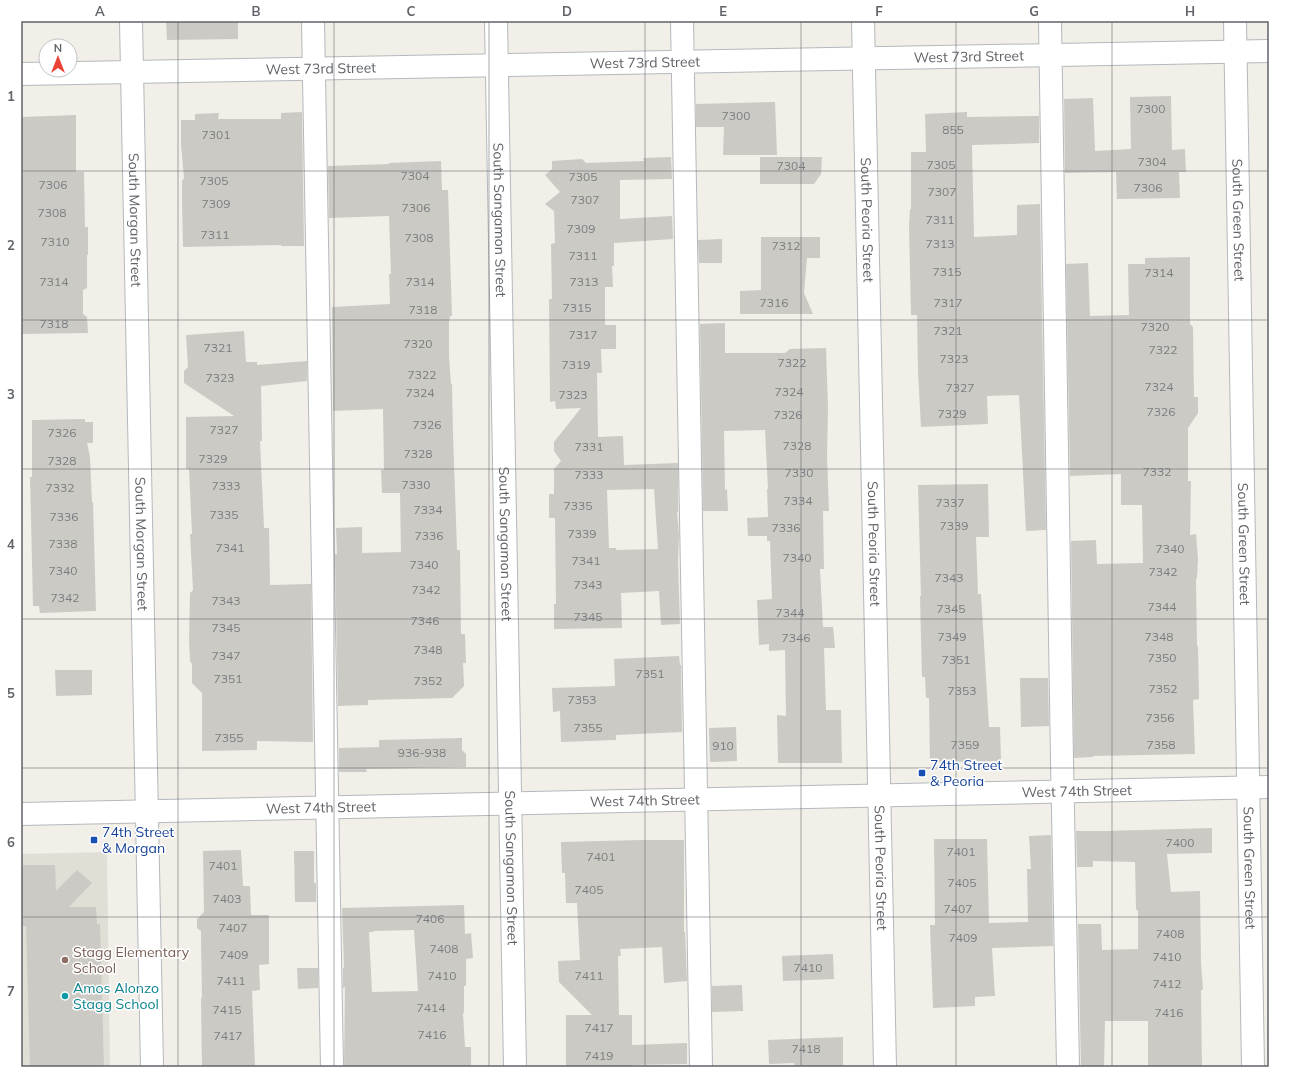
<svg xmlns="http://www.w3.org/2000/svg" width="1290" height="1088" font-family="Mulish,sans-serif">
<rect width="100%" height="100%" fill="#f1efe8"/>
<polygon fill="#e1ded6" points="107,852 110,1067 21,1067 21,854"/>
<g fill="#cccac5" fill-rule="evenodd">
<polygon points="166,21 238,21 238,39 167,40"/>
<polygon points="1171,96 1172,150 1185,149 1186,172 1179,172 1180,198 1117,199 1116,172 1065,173 1064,99 1093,98 1095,151 1131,149 1130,97"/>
<polygon points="775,102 777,155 723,155 724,127 696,127 696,104"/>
<polygon points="302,112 304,246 281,246 281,245 183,247 182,200 182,181 184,178 181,144 181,120 195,120 195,114 219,113 218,119 281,119 281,113"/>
<polygon points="967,112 967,117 1039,116 1039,143 972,145 974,237 1017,235 1017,205 1040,204 1046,530 1026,531 1019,395 987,396 988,424 921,427 918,372 917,315 911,315 909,226 910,209 911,209 911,152 926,152 925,114"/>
<polygon points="76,115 76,172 84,172 85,227 88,227 88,255 87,255 87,288 83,290 83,314 87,317 88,333 21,334 21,117"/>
<path d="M671 157 672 179 620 180V219L672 216 673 239 614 243V266H612L613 287H605V325H616V349H601L602 373H597L598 437 623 436 624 465 678 463V512H677L679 534 678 562 680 624 661 625 659 591 621 593 622 628 554 629V604H556L555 518H549V494H554V469L561 461 554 451V442L581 408 556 409 555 401 550 402 549 299H552L551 244 555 243 554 211 545 204 560 192 545 175 552 169V161L582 159 586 163 644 161 643 158ZM654 489 658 549 616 550V548H609L607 490Z"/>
<polygon points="760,157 822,157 821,174 814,184 760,184"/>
<polygon points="441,161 442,190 448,190 452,316 450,316 449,322 449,357 451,384 452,384 453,434 457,550 460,550 461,634 465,634 466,663 463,663 464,686 452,698 368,700 368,705 338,706 335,554 337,554 336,528 362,527 362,553 401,552 400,493 382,493 381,470 384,470 383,409 333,411 332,307 390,304 389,274 391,274 389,216 329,218 328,166 389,164 389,163"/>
<polygon points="761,237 820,237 820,258 807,258 804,293 813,314 740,314 740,291 761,290"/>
<polygon points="722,239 722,263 699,263 698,240"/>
<polygon points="1190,257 1190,324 1193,327 1194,397 1198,397 1198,413 1188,428 1188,481 1191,481 1190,535 1196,534 1198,559 1197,578 1196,579 1197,646 1198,646 1199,699 1193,700 1195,754 1093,756 1093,757 1074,758 1071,541 1096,540 1097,564 1143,563 1142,505 1121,505 1121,474 1070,476 1066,264 1088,263 1090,316 1129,315 1128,264 1145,264 1145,258"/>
<polygon points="725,323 725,353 785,353 790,349 826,348 828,408 827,456 829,511 823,511 824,569 820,569 823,627 833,627 835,648 824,648 826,710 841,710 842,763 778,763 777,715 786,716 785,650 769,651 769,644 759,645 757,600 772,599 770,541 767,541 767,536 748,536 747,518 768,517 767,489 768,489 765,430 724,431 725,490 727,489 728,511 703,511 700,324"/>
<polygon points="244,331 246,362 257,362 257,365 307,361 307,381 261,386 262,441 260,441 264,528 269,528 270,585 311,584 313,742 257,741 257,750 202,751 202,693 192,683 192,664 190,661 189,641 190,593 193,590 190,534 192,534 189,469 186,469 186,417 234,416 184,383 184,371 188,367 186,335"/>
<polygon points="85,419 85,422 93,422 93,443 87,443 90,457 92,502 93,502 96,611 40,613 39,606 33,606 30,477 32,477 32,420"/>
<polygon points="988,484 989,537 976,537 978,594 981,594 989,727 1000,727 1001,761 930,762 929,698 926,698 925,677 922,677 920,596 921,596 918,485"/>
<polygon points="679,656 680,665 681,665 682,732 616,735 616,740 561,742 560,711 553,712 552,688 615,686 614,659"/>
<polygon points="55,670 92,670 92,695 56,696"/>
<polygon points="1020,678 1048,678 1049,726 1021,727"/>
<polygon points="736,727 737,761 710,762 709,728"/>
<polygon points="462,738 462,750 466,754 466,767 366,769 367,772 339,772 339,748 379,747 379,740"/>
<polygon points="1212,828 1212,853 1167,854 1171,892 1200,891 1201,962 1203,990 1201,990 1202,1067 1148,1067 1148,1021 1105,1021 1104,1067 1081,1067 1078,924 1101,924 1102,950 1138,949 1138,911 1136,909 1135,862 1093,861 1093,867 1077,867 1076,831 1106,831"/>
<polygon points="1051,835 1053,946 992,948 995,996 975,997 975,1006 933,1008 930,925 935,925 934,839 987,839 989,923 1028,922 1027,869 1031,869 1029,836"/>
<polygon points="641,840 684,840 684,932 685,932 687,981 664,983 662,947 620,949 621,956 618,956 619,1015 632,1015 632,1045 687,1043 687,1064 632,1065 632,1067 566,1067 566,1015 592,1015 559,982 558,961 580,960 577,903 566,903 565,873 562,873 561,842"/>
<polygon points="241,850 243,886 250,886 251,915 269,915 269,964 259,965 260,990 252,991 255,1067 202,1067 201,998 202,998 201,939 201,931 197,928 197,919 204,912 203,851"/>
<polygon points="294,851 314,851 314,883 316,883 316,902 295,902"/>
<polygon points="21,865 55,865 56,891 77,870 92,883 69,907 96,907 97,924 100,924 104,1067 30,1067 26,926 21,926"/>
<path d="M464 905 465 934 471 933 473 958 466 959V986H464V1013H463L465 1047H471V1067H344L345 987 343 988V968H344L342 908ZM414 930 418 991 372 992 369 932H373V931Z"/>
<polygon points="833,954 834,979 783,981 782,956"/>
<polygon points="297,968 318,968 318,988 298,989"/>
<polygon points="742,985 743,1011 712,1012 712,986"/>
<polygon points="843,1037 843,1067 795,1067 794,1063 769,1064 768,1040"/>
</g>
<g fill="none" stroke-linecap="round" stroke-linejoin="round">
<g stroke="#b5b8bc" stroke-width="24">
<g id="minor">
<path id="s1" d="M131 21 152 1067"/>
<polyline points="313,21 332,1067"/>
<path id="s2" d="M496 21 515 1067"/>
<polyline points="682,21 701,1067"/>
<path id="s3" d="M863 21 885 1067"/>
<polyline points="1050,21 1062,760 1068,1067"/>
<path id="s4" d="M1235 21 1253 1067"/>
<path id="s5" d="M21 74 1269 51"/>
<path id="s6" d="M21 814 1269 787"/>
</g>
</g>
<use href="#minor" stroke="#fff" stroke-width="22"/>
</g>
<path fill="none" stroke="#5f6368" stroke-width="1" stroke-opacity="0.55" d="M178 21V1067M334 21V1067M489 21V1067M645 21V1067M801 21V1067M956 21V1067M1112 21V1067M21 171H1269M21 320H1269M21 469H1269M21 619H1269M21 768H1269M21 917H1269"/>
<g fill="#1a4fb4" stroke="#fff" stroke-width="1.5">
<rect x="918" y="769" width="8" height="8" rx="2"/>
<rect x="90" y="836" width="8" height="8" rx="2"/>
</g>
<circle fill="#8d6e63" stroke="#fff" stroke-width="1.5" cx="65" cy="960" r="4"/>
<circle fill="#0f9aa8" stroke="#fff" stroke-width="1.5" cx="65" cy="996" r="4"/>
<g text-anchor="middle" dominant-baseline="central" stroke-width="3" stroke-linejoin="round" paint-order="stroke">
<g font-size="12" fill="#7a7d7f">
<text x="1151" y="108">7300</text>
<text x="736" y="115">7300</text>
<text x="953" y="129">855</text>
<text x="216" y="134">7301</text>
<text x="1152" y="161">7304</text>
<text x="941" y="164">7305</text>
<text x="791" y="165">7304</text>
<text x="415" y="175">7304</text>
<text x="583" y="176">7305</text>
<text x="214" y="180">7305</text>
<text x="53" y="184">7306</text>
<text x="1148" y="187">7306</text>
<text x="942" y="191">7307</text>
<text x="585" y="199">7307</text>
<text x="216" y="203">7309</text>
<text x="416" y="207">7306</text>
<text x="52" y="212">7308</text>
<text x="940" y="219">7311</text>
<text x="581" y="228">7309</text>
<text x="215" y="234">7311</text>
<text x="419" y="237">7308</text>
<text x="55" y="241">7310</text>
<text x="940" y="243">7313</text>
<text x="786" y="245">7312</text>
<text x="583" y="255">7311</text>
<text x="947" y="271">7315</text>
<text x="1159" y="272">7314</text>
<text x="54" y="281">7314</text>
<text x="420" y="281">7314</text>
<text x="584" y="281">7313</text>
<text x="774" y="302">7316</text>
<text x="948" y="302">7317</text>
<text x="577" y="307">7315</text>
<text x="423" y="309">7318</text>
<text x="54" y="323">7318</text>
<text x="1155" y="326">7320</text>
<text x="948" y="330">7321</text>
<text x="583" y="334">7317</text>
<text x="418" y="343">7320</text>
<text x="218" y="347">7321</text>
<text x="1163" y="349">7322</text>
<text x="954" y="358">7323</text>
<text x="792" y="362">7322</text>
<text x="576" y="364">7319</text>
<text x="422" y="374">7322</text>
<text x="220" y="377">7323</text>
<text x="1159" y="386">7324</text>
<text x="960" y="387">7327</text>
<text x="789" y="391">7324</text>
<text x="420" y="392">7324</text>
<text x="573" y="394">7323</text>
<text x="1161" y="411">7326</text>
<text x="952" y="413">7329</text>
<text x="788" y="414">7326</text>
<text x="427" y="424">7326</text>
<text x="224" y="429">7327</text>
<text x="62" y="432">7326</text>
<text x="797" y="445">7328</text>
<text x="589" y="446">7331</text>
<text x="418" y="453">7328</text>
<text x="213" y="458">7329</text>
<text x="62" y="460">7328</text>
<text x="1157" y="471">7332</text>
<text x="799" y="472">7330</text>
<text x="589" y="474">7333</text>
<text x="416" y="484">7330</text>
<text x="226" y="485">7333</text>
<text x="60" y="487">7332</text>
<text x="798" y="500">7334</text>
<text x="950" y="502">7337</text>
<text x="578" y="505">7335</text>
<text x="428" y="509">7334</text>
<text x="224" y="514">7335</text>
<text x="64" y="516">7336</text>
<text x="954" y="525">7339</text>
<text x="786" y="527">7336</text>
<text x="582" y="533">7339</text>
<text x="429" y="535">7336</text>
<text x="63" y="543">7338</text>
<text x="230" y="547">7341</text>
<text x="1170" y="548">7340</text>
<text x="797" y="557">7340</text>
<text x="586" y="560">7341</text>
<text x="424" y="564">7340</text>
<text x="63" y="570">7340</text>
<text x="1163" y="571">7342</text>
<text x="949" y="577">7343</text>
<text x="588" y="584">7343</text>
<text x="426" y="589">7342</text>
<text x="65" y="597">7342</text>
<text x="226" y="600">7343</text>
<text x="1162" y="606">7344</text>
<text x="951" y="608">7345</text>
<text x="790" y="612">7344</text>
<text x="588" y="616">7345</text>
<text x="425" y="620">7346</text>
<text x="226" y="627">7345</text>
<text x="952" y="636">7349</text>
<text x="1159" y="636">7348</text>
<text x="796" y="637">7346</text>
<text x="428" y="649">7348</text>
<text x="226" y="655">7347</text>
<text x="1162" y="657">7350</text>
<text x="956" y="659">7351</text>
<text x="650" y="673">7351</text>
<text x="228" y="678">7351</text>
<text x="428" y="680">7352</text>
<text x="1163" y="688">7352</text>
<text x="962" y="690">7353</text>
<text x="582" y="699">7353</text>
<text x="1160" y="717">7356</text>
<text x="588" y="727">7355</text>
<text x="229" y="737">7355</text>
<text x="965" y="744">7359</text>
<text x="1161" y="744">7358</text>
<text x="723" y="745">910</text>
<text x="422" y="752">936-938</text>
<text x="1180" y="842">7400</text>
<text x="961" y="851">7401</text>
<text x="601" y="856">7401</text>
<text x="223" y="865">7401</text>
<text x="962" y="882">7405</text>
<text x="589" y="889">7405</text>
<text x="227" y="898">7403</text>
<text x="958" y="908">7407</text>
<text x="430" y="918">7406</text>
<text x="233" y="927">7407</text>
<text x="1170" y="933">7408</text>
<text x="963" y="937">7409</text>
<text x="444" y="948">7408</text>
<text x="234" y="954">7409</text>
<text x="1167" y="956">7410</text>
<text x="808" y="967">7410</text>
<text x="442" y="975">7410</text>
<text x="589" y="975">7411</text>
<text x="231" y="980">7411</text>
<text x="1167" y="983">7412</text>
<text x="431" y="1007">7414</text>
<text x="227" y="1009">7415</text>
<text x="1169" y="1012">7416</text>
<text x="599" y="1027">7417</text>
<text x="432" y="1034">7416</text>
<text x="228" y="1035">7417</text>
<text x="806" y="1048">7418</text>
<text x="599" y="1055">7419</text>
</g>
<g font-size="14" fill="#5f6368" stroke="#fff">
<text stroke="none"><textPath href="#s5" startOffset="948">West 73rd Street</textPath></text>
<text stroke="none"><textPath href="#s5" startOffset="624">West 73rd Street</textPath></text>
<text stroke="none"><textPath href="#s5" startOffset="300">West 73rd Street</textPath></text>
<text stroke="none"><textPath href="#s1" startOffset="199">South Morgan Street</textPath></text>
<text stroke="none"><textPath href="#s2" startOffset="199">South Sangamon Street</textPath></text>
<text stroke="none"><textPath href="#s3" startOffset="199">South Peoria Street</textPath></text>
<text stroke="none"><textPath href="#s4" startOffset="199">South Green Street</textPath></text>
<text stroke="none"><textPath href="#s1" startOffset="523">South Morgan Street</textPath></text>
<text stroke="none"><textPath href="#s2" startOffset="523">South Sangamon Street</textPath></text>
<text stroke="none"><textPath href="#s3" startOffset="523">South Peoria Street</textPath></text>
<text stroke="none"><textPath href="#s4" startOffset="523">South Green Street</textPath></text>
<text stroke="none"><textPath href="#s6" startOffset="1056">West 74th Street</textPath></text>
<text stroke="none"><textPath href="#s6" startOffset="624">West 74th Street</textPath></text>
<text stroke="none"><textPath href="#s6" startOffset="300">West 74th Street</textPath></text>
<text stroke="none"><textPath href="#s2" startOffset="847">South Sangamon Street</textPath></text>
<text stroke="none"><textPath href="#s3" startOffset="847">South Peoria Street</textPath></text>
<text stroke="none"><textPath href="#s4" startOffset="847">South Green Street</textPath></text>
</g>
<g font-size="14" fill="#164399" stroke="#fff" text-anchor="start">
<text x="930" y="765">74th Street<tspan x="930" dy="16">&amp; Peoria</tspan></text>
<text x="102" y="832">74th Street<tspan x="102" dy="16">&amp; Morgan</tspan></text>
</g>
<g font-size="14" fill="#785e54" stroke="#fff" text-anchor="start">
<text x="73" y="952">Stagg Elementary<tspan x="73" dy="16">School</tspan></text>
</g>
<g font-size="14" fill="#0d838f" stroke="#fff" text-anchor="start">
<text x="73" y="988">Amos Alonzo<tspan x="73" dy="16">Stagg School</tspan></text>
</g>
</g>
<rect width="1290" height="1088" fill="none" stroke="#ffffff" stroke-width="44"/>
<g transform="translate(58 58)"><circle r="19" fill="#ffffff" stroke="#bfc1c3"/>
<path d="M0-3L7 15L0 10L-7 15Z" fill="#ea4335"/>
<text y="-6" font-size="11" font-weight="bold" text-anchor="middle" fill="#5f6368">N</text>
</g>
<rect x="22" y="22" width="1246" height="1044" fill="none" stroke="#5f6368" stroke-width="1.5"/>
<g font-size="13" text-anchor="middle" font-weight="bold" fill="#5f6368">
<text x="100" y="16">A</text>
<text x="256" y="16">B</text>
<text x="411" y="16">C</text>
<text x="567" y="16">D</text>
<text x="723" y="16">E</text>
<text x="879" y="16">F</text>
<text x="1034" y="16">G</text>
<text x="1190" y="16">H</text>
<text x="11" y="101">1</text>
<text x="11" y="250">2</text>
<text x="11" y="399">3</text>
<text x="11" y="549">4</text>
<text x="11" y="698">5</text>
<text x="11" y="847">6</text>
<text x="11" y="996">7</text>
</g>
</svg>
